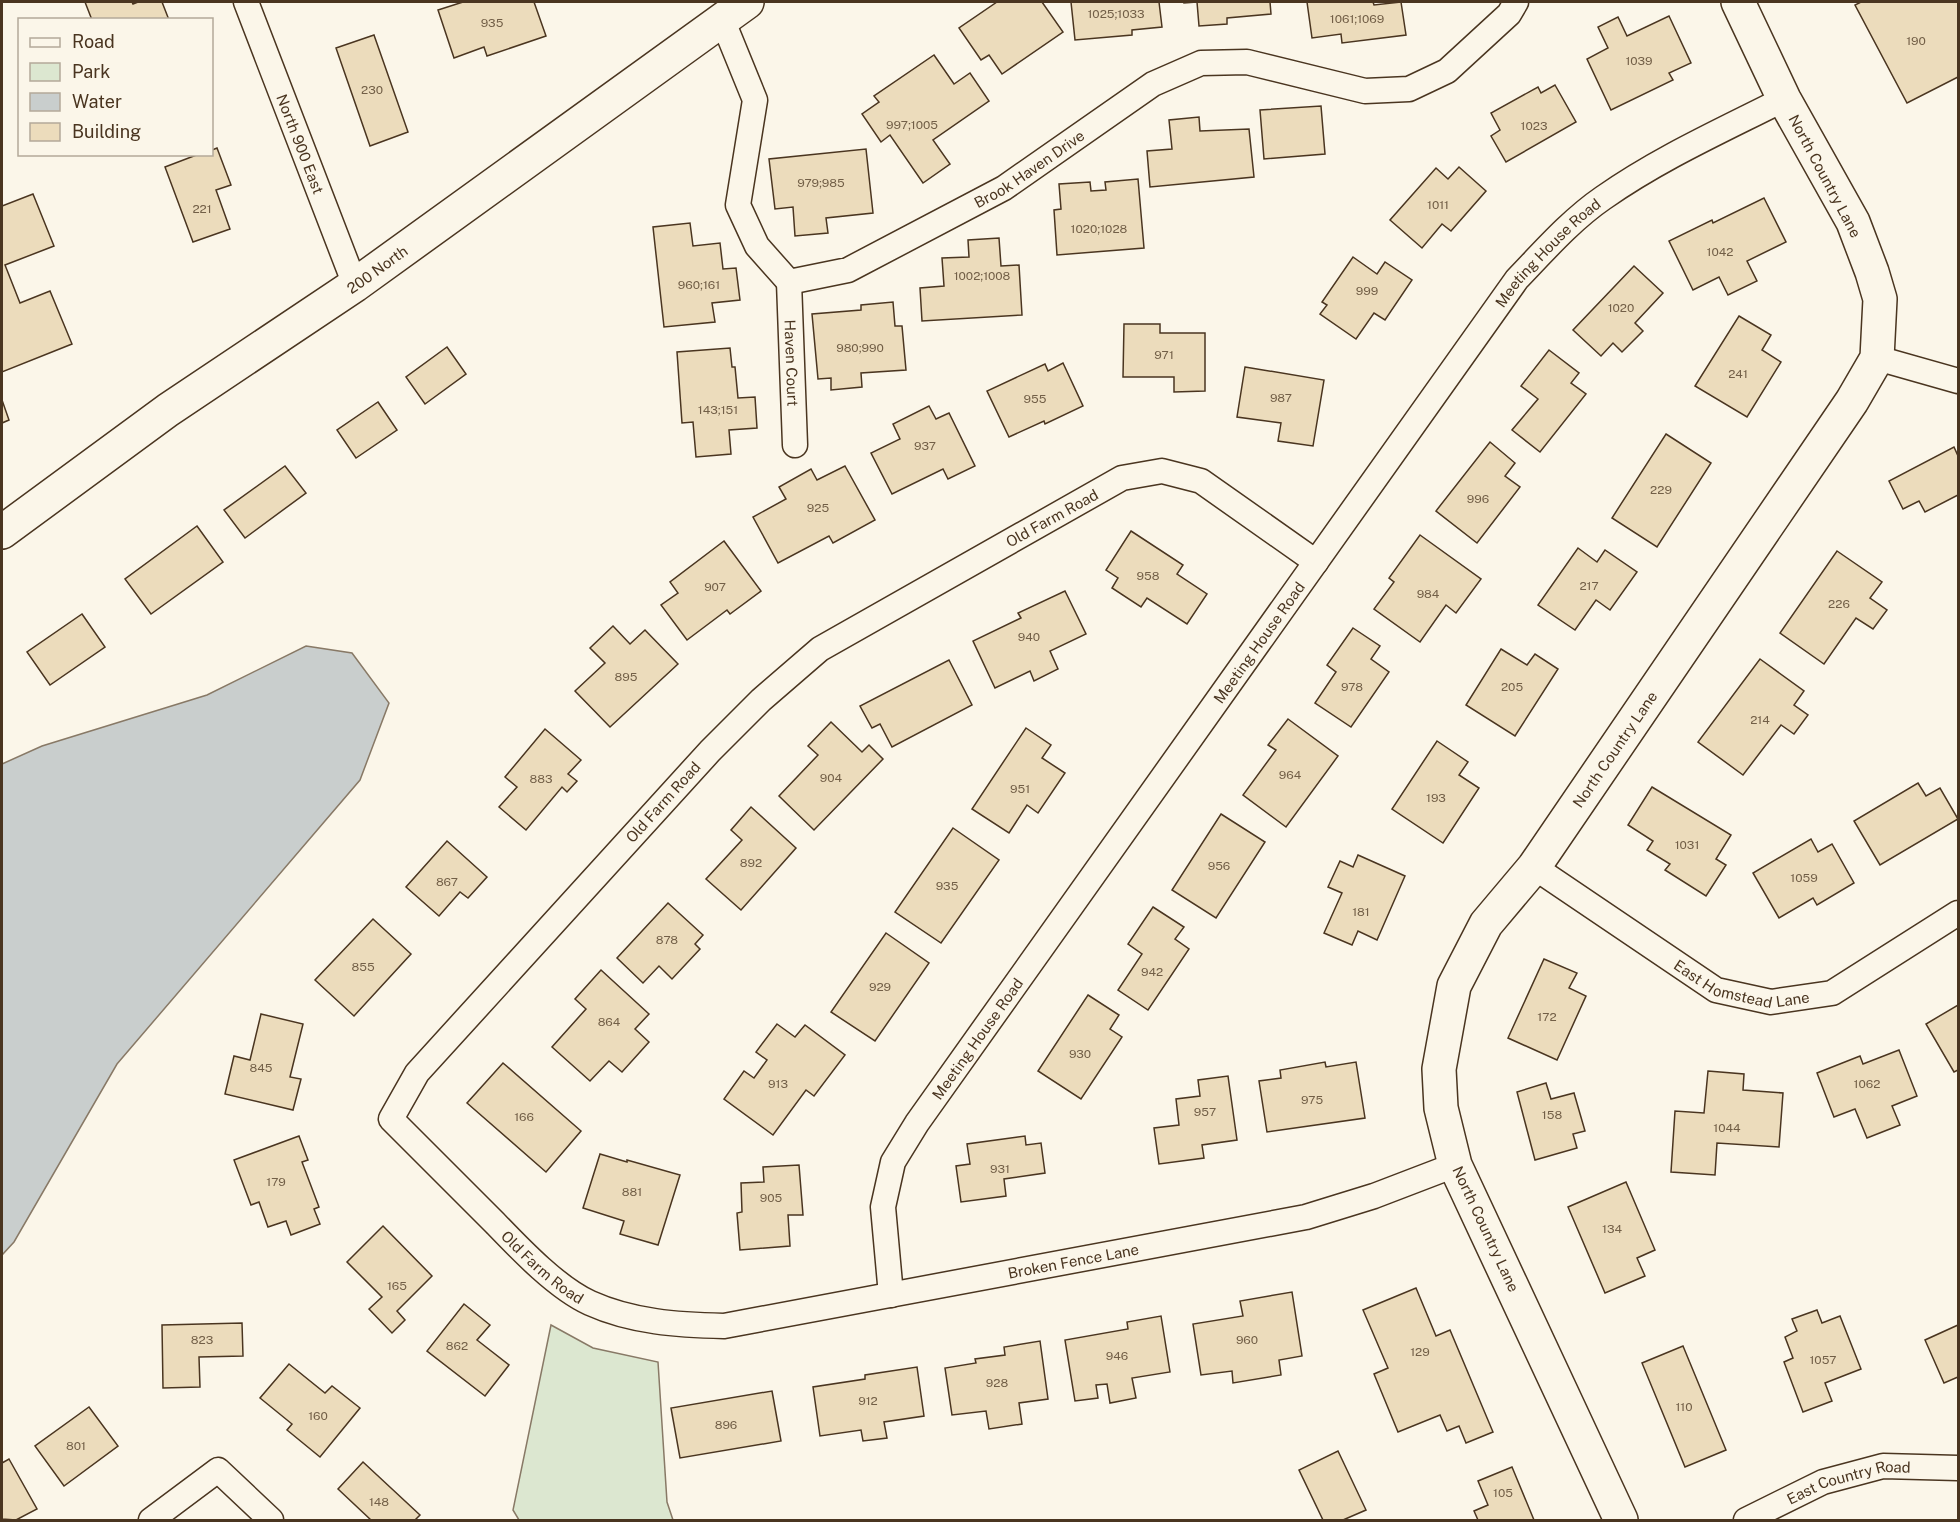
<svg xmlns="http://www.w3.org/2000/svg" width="1960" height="1522" font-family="'Public Sans',sans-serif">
<rect width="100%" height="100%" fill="#fbf6e9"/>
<polygon fill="#dce7d0" stroke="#887966" stroke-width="1.5" points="551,1325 593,1348 658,1362 667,1502 673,1520 519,1520 513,1510"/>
<polygon fill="#c9cecd" stroke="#887966" stroke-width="1.5" points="306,646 352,653 389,703 360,780 117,1064 14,1242 2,1255 2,764 42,746 207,695"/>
<g fill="#ecdcbc" stroke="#4a3520" stroke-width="1.5">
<polygon points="85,2 132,2 133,4 138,2 162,2 169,20 92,20"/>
<polygon points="463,2 534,2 546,36 487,56 484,47 454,58 438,10"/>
<polygon points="997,2 1042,2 1063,32 1002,74 989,55 981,60 959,28"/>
<polygon points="1071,2 1159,2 1162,27 1132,30 1132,35 1075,40"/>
<polygon points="1184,2 1270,2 1271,14 1227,18 1227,24 1199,26 1197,2 1184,3"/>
<polygon points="1307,2 1373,2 1374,5 1401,2 1406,35 1342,43 1341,34 1312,38"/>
<polygon points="1861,2 1958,2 1958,77 1907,103 1855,5"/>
<polygon points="1669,16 1691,63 1669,73 1673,80 1611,110 1587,59 1608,48 1598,27 1618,17 1627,36"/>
<polygon points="374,35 408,132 370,146 336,48"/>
<polygon points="934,55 954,84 970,73 989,101 933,140 950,164 923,183 890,135 881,142 862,114 879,102 874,96"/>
<polygon points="1555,85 1576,122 1506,162 1491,136 1500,130 1491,113 1538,87 1541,93"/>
<polygon points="1321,106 1325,154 1264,159 1260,110"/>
<polygon points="1199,117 1200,131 1249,129 1254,177 1150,187 1147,151 1172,149 1169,120"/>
<polygon points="217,148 231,185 216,190 230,229 193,242 165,167 199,154 212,154 212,150"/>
<polygon points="866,149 873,213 826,218 828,233 795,236 793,207 775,209 769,159"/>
<polygon points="1459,167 1486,191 1451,231 1442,224 1422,248 1390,220 1436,168 1448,179"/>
<polygon points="1138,179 1144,248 1057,255 1054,210 1061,209 1059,184 1090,182 1091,191 1106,190 1105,182"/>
<polygon points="33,194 54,246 5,265 20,303 50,291 72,344 2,372 2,206"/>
<polygon points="1764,198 1786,242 1747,261 1757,281 1728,295 1719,277 1693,290 1669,241 1712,220 1713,223"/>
<polygon points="690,223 693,246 720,243 723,269 736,268 740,300 712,303 715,322 664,327 653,227"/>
<polygon points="999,238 1001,266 1019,265 1022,315 922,321 920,288 944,286 942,258 969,257 968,240"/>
<polygon points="1353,257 1377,274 1385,262 1412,280 1385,320 1374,313 1356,339 1320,314 1327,305 1322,302"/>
<polygon points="1634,266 1663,293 1635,323 1643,331 1622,352 1613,343 1601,356 1573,330"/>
<polygon points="893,302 895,326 902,326 906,370 861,373 862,387 831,390 831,378 818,379 812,314 861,310 861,305"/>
<polygon points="1739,316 1771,335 1762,350 1781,362 1747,417 1695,386"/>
<polygon points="1124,324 1160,324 1160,333 1205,333 1205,391 1174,392 1174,377 1123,377"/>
<polygon points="447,347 466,374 425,404 406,377"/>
<polygon points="730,348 732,367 735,367 738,398 755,397 757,428 729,430 731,454 696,457 693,422 682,423 677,352"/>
<polygon points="1549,350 1579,373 1571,383 1586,394 1540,452 1512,430 1538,399 1521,386"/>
<polygon points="1063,363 1083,406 1045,424 1044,421 1009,437 987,391 1045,364 1048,371"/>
<polygon points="1245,367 1324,380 1313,446 1278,441 1281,423 1237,417"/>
<polygon points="2,400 9,420 2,423"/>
<polygon points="378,402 397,430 356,458 337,430"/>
<polygon points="929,406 936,419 949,413 975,466 948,479 943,469 892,494 871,453 900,439 893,424"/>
<polygon points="1666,434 1711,463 1657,547 1612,518"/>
<polygon points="1490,442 1515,463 1505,476 1520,487 1477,543 1436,511"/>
<polygon points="1954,447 1958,456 1958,495 1925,512 1919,501 1903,509 1889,481"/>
<polygon points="285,466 306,493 245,538 224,510"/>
<polygon points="845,466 875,520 833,543 829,536 778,563 753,517 786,499 779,487 811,469 817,480"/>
<polygon points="197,526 223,562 151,614 125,579"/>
<polygon points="1131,531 1183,565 1177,574 1207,594 1187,624 1147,598 1141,607 1112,588 1118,578 1106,570"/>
<polygon points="1420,535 1481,579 1456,613 1446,605 1420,642 1374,609 1394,582 1389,578"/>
<polygon points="724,541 761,591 730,614 727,610 687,640 661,605 678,593 670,582"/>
<polygon points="1578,548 1597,562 1605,550 1637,572 1610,610 1596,600 1575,630 1538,605"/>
<polygon points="1837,551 1882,582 1870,598 1887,610 1873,629 1856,618 1824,664 1780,633"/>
<polygon points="1065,591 1086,634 1050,651 1058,669 1034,681 1030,671 995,688 973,641 1021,618 1018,613"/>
<polygon points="82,614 105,647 50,685 27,652"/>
<polygon points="613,626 630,644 645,630 678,664 610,727 575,691 605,663 590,648"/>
<polygon points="1353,628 1380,646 1371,659 1389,672 1351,727 1315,703 1336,672 1327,665"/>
<polygon points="1501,649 1527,665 1535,654 1558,669 1515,736 1466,705"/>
<polygon points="1760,659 1804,691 1794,705 1808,715 1794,734 1781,725 1743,775 1698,742"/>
<polygon points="949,660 972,705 892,747 880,724 872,728 860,706"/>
<polygon points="1288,719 1338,756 1286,827 1243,795 1276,750 1268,745"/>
<polygon points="831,722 862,752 869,745 883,759 814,830 779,796 818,755 808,746"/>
<polygon points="1026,728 1051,745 1042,758 1065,773 1038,813 1027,805 1009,833 972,809"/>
<polygon points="545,729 581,760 568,774 577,781 567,792 562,787 526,830 499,807 517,787 505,777"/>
<polygon points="1437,741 1468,762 1459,775 1479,788 1443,843 1392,809"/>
<polygon points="1918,783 1926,796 1940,788 1958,819 1880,865 1854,821"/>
<polygon points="1652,787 1731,835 1716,859 1726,865 1706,896 1665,870 1670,864 1647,850 1653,841 1628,825"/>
<polygon points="751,807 796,848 741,910 706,879 742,840 731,830"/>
<polygon points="1221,814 1265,842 1216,918 1172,890"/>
<polygon points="953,828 999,860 941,943 895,912"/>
<polygon points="1811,839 1818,852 1832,844 1854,883 1817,905 1813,898 1779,918 1753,873"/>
<polygon points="447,841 487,877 468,898 460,892 439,916 406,887"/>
<polygon points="1358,855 1405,876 1377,940 1358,931 1352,945 1324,933 1342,893 1328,887 1340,861 1353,867"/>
<polygon points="668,903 703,935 695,944 700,949 672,979 659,966 643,983 617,958"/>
<polygon points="1153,907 1184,927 1175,939 1189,949 1148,1010 1118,990 1142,954 1128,944"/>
<polygon points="373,919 411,954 354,1016 315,980"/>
<polygon points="886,933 929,963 875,1041 831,1012"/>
<polygon points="1544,959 1577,973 1569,988 1586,996 1557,1060 1508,1038"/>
<polygon points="601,970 649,1014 635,1029 649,1042 622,1072 609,1061 590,1081 552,1047 586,1009 575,999"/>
<polygon points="1088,995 1119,1015 1110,1029 1122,1037 1081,1099 1038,1071"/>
<polygon points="1958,1005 1958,1070 1954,1072 1926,1024"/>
<polygon points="261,1014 303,1024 290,1077 301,1079 293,1110 225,1094 234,1056 250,1060"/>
<polygon points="777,1024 795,1037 805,1025 845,1055 814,1096 806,1090 773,1135 724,1099 744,1071 754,1078 767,1060 756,1052"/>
<polygon points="1899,1050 1917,1096 1892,1106 1900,1125 1867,1138 1855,1109 1834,1117 1817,1073 1860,1056 1863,1064"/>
<polygon points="1325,1062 1326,1067 1356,1062 1365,1118 1267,1132 1259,1081 1281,1078 1280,1070"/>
<polygon points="503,1063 581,1131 546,1172 467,1103"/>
<polygon points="1708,1071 1744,1074 1743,1090 1783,1093 1779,1147 1717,1143 1715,1175 1671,1172 1675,1111 1704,1113"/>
<polygon points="1228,1076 1237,1140 1202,1145 1204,1158 1159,1164 1154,1128 1179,1125 1176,1099 1200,1096 1198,1080"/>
<polygon points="1546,1083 1551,1099 1574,1093 1585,1131 1573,1134 1577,1148 1535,1160 1517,1092"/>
<polygon points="299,1136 308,1160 302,1162 319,1207 314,1209 320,1224 291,1235 286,1221 268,1227 259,1202 251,1205 234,1160"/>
<polygon points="1025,1136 1026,1145 1041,1143 1045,1173 1004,1179 1006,1196 961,1202 956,1166 970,1164 967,1144"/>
<polygon points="600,1154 627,1162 627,1160 680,1175 658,1245 620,1234 624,1221 583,1208"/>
<polygon points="799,1165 803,1215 788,1215 790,1246 740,1250 737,1213 742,1212 741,1183 764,1182 763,1167"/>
<polygon points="1626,1182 1655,1250 1637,1258 1645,1276 1605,1293 1568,1207"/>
<polygon points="383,1226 432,1276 397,1311 405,1320 392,1333 369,1309 382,1297 347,1262"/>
<polygon points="1416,1288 1436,1336 1450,1330 1493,1432 1466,1443 1459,1426 1447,1431 1440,1415 1398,1432 1374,1374 1388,1368 1363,1310"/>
<polygon points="1292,1292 1302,1356 1279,1360 1281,1375 1233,1383 1232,1371 1201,1375 1193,1324 1243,1316 1240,1301"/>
<polygon points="464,1304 490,1325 477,1340 509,1365 485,1396 427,1351"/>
<polygon points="1817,1310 1822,1323 1840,1316 1861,1369 1825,1383 1832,1401 1803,1412 1784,1362 1793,1358 1785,1337 1797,1331 1792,1319"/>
<polygon points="1161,1316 1170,1372 1132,1378 1136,1398 1110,1403 1107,1384 1096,1385 1098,1398 1075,1401 1065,1340 1128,1329 1127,1322"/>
<polygon points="242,1323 243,1356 199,1357 200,1387 163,1388 162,1325"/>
<polygon points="1958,1325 1958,1377 1944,1383 1925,1340"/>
<polygon points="1040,1341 1048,1399 1019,1403 1022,1424 989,1429 986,1411 952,1415 945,1368 976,1363 975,1359 1005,1355 1004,1347"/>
<polygon points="1683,1346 1726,1450 1685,1467 1642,1363"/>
<polygon points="289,1364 325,1393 332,1386 360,1408 320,1457 287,1430 292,1424 260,1398"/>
<polygon points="917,1367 924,1416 884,1422 887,1438 863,1441 861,1430 820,1436 813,1387 865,1379 865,1375"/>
<polygon points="772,1391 781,1441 680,1458 671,1408"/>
<polygon points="89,1407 118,1446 64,1486 35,1446"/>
<polygon points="1338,1451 1366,1510 1343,1520 1323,1520 1299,1470"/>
<polygon points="9,1459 37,1509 16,1520 2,1519 2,1463"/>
<polygon points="363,1462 420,1515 415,1520 371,1520 338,1489"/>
<polygon points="1512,1467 1534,1520 1478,1520 1474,1511 1488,1505 1478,1481"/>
</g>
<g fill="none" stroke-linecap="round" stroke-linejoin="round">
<g stroke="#4a3520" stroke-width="27">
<g id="street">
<path id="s1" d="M246 2 355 285"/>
<path id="s2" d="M722 19 755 100 738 205 757 246 789 282 848 270 1004 188 1153 84 1201 63 1247 62 1365 91 1409 89 1447 71 1509 14 1516 2"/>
<path id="s3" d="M789 282 795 445"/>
<polyline points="1877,358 1958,381"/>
<path id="s4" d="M1316 562 1201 481 1162 471 1122 478 820 649 761 700 710 751 417 1073 391 1119C426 1154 461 1189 495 1223 520 1249 557 1288 590 1303 632 1322 678 1325 724 1326L1306 1217 1374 1196 1455 1165"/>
<path id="s5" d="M1534 867 1716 990 1771 1002 1832 993 1958 913"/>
<path id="s6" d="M891 1295 883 1207 893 1162 917 1123 1517 279C1544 251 1571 220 1603 198 1660 158 1723 130 1784 99"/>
<polyline points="151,1520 218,1470 271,1520"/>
<path id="s7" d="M1746 1520 1823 1482 1883 1466 1958 1468"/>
</g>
</g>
<g stroke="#4a3520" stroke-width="36">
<g id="secondary">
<path id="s8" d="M1621 1520 1455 1165 1441 1108 1439 1069 1454 986 1486 924 1534 867 1852 401 1877 358 1880 299 1872 272 1853 222 1784 99 1738 2"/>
</g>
</g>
<g stroke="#4a3520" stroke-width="36">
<g id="primary">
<path id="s9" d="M2 532 168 410 355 285 747 2"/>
</g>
</g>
<use href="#street" stroke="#fbf6e9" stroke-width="24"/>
<use href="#secondary" stroke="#fbf6e9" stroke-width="33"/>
<use href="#primary" stroke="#fbf6e9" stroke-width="33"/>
</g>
<g text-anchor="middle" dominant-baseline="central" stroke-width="4.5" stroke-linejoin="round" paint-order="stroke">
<g font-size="12" fill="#725f47">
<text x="1116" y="14">1025;1033</text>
<text x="1357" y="19">1061;1069</text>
<text x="492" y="23">935</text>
<text x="1916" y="41">190</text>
<text x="1639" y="61">1039</text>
<text x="372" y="90">230</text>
<text x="912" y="125">997;1005</text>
<text x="1534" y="126">1023</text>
<text x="821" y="183">979;985</text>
<text x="1438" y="205">1011</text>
<text x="202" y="209">221</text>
<text x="1099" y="229">1020;1028</text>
<text x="1720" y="252">1042</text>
<text x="982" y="276">1002;1008</text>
<text x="699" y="285">960;161</text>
<text x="1367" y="291">999</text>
<text x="1621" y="308">1020</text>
<text x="860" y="348">980;990</text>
<text x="1164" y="355">971</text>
<text x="1738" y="374">241</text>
<text x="1281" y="398">987</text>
<text x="1035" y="399">955</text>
<text x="718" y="410">143;151</text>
<text x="925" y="446">937</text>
<text x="1661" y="490">229</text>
<text x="1478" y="499">996</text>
<text x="818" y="508">925</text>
<text x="1148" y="576">958</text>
<text x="1589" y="586">217</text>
<text x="715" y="587">907</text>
<text x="1428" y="594">984</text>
<text x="1839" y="604">226</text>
<text x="1029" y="637">940</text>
<text x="626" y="677">895</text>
<text x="1352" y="687">978</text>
<text x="1512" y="687">205</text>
<text x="1760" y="720">214</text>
<text x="1290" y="775">964</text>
<text x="831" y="778">904</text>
<text x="541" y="779">883</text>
<text x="1020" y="789">951</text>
<text x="1436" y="798">193</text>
<text x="1687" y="845">1031</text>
<text x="751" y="863">892</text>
<text x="1219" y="866">956</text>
<text x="1804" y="878">1059</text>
<text x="447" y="882">867</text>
<text x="947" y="886">935</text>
<text x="1361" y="912">181</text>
<text x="667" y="940">878</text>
<text x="363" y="967">855</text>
<text x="1152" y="972">942</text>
<text x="880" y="987">929</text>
<text x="1547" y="1017">172</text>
<text x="609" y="1022">864</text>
<text x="1080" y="1054">930</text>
<text x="261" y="1068">845</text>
<text x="778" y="1084">913</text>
<text x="1867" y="1084">1062</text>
<text x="1312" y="1100">975</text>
<text x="1205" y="1112">957</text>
<text x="1552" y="1115">158</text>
<text x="524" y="1117">166</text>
<text x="1727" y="1128">1044</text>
<text x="1000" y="1169">931</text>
<text x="276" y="1182">179</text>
<text x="632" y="1192">881</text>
<text x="771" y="1198">905</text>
<text x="1612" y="1229">134</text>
<text x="397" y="1286">165</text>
<text x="202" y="1340">823</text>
<text x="1247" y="1340">960</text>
<text x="457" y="1346">862</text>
<text x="1420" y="1352">129</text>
<text x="1117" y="1356">946</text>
<text x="1823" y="1360">1057</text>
<text x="997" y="1383">928</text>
<text x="868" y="1401">912</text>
<text x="1684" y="1407">110</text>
<text x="318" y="1416">160</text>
<text x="726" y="1425">896</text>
<text x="76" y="1446">801</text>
<text x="1503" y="1493">105</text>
<text x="379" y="1502">148</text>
</g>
<g font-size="15" fill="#4a3520" stroke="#fbf6e9">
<text stroke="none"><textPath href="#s1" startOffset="152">North 900 East</textPath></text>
<text stroke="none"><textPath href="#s2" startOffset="555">Brook Haven Drive</textPath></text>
<text transform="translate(1825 176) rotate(62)">North Country Lane</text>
<text stroke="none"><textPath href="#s6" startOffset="1256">Meeting House Road</textPath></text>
<text stroke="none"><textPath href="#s9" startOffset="458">200 North</textPath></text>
<text stroke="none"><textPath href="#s3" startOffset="81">Haven Court</textPath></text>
<text transform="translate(1052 518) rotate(-29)">Old Farm Road</text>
<text stroke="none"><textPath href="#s6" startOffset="770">Meeting House Road</textPath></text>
<text stroke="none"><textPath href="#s8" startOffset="861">North Country Lane</textPath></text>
<text transform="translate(663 802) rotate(-48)">Old Farm Road</text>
<text stroke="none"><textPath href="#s5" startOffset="243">East Homstead Lane</textPath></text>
<text stroke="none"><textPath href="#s6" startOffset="284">Meeting House Road</textPath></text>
<text transform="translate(1486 1229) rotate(65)">North Country Lane</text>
<text stroke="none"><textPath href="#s4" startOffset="1971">Broken Fence Lane</textPath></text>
<text stroke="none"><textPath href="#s4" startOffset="1419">Old Farm Road</textPath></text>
<text stroke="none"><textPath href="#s7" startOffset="111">East Country Road</textPath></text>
</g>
</g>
<rect width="1960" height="1522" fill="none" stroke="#4a3520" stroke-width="6"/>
<rect x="18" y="18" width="195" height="138" fill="#fbf6e9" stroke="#b4a999" stroke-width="1.5"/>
<rect x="30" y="38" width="30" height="9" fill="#fbf6e9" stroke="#b4a999" stroke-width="1.5"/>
<text x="72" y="48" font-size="18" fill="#4a3520">Road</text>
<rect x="30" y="63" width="30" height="18" fill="#dce7d0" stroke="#b4a999" stroke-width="1.5"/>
<text x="72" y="78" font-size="18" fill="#4a3520">Park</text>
<rect x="30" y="93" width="30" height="18" fill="#c9cecd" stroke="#b4a999" stroke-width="1.5"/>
<text x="72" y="108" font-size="18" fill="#4a3520">Water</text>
<rect x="30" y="123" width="30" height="18" fill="#ecdcbc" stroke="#b4a999" stroke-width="1.5"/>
<text x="72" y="138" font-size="18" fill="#4a3520">Building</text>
</svg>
